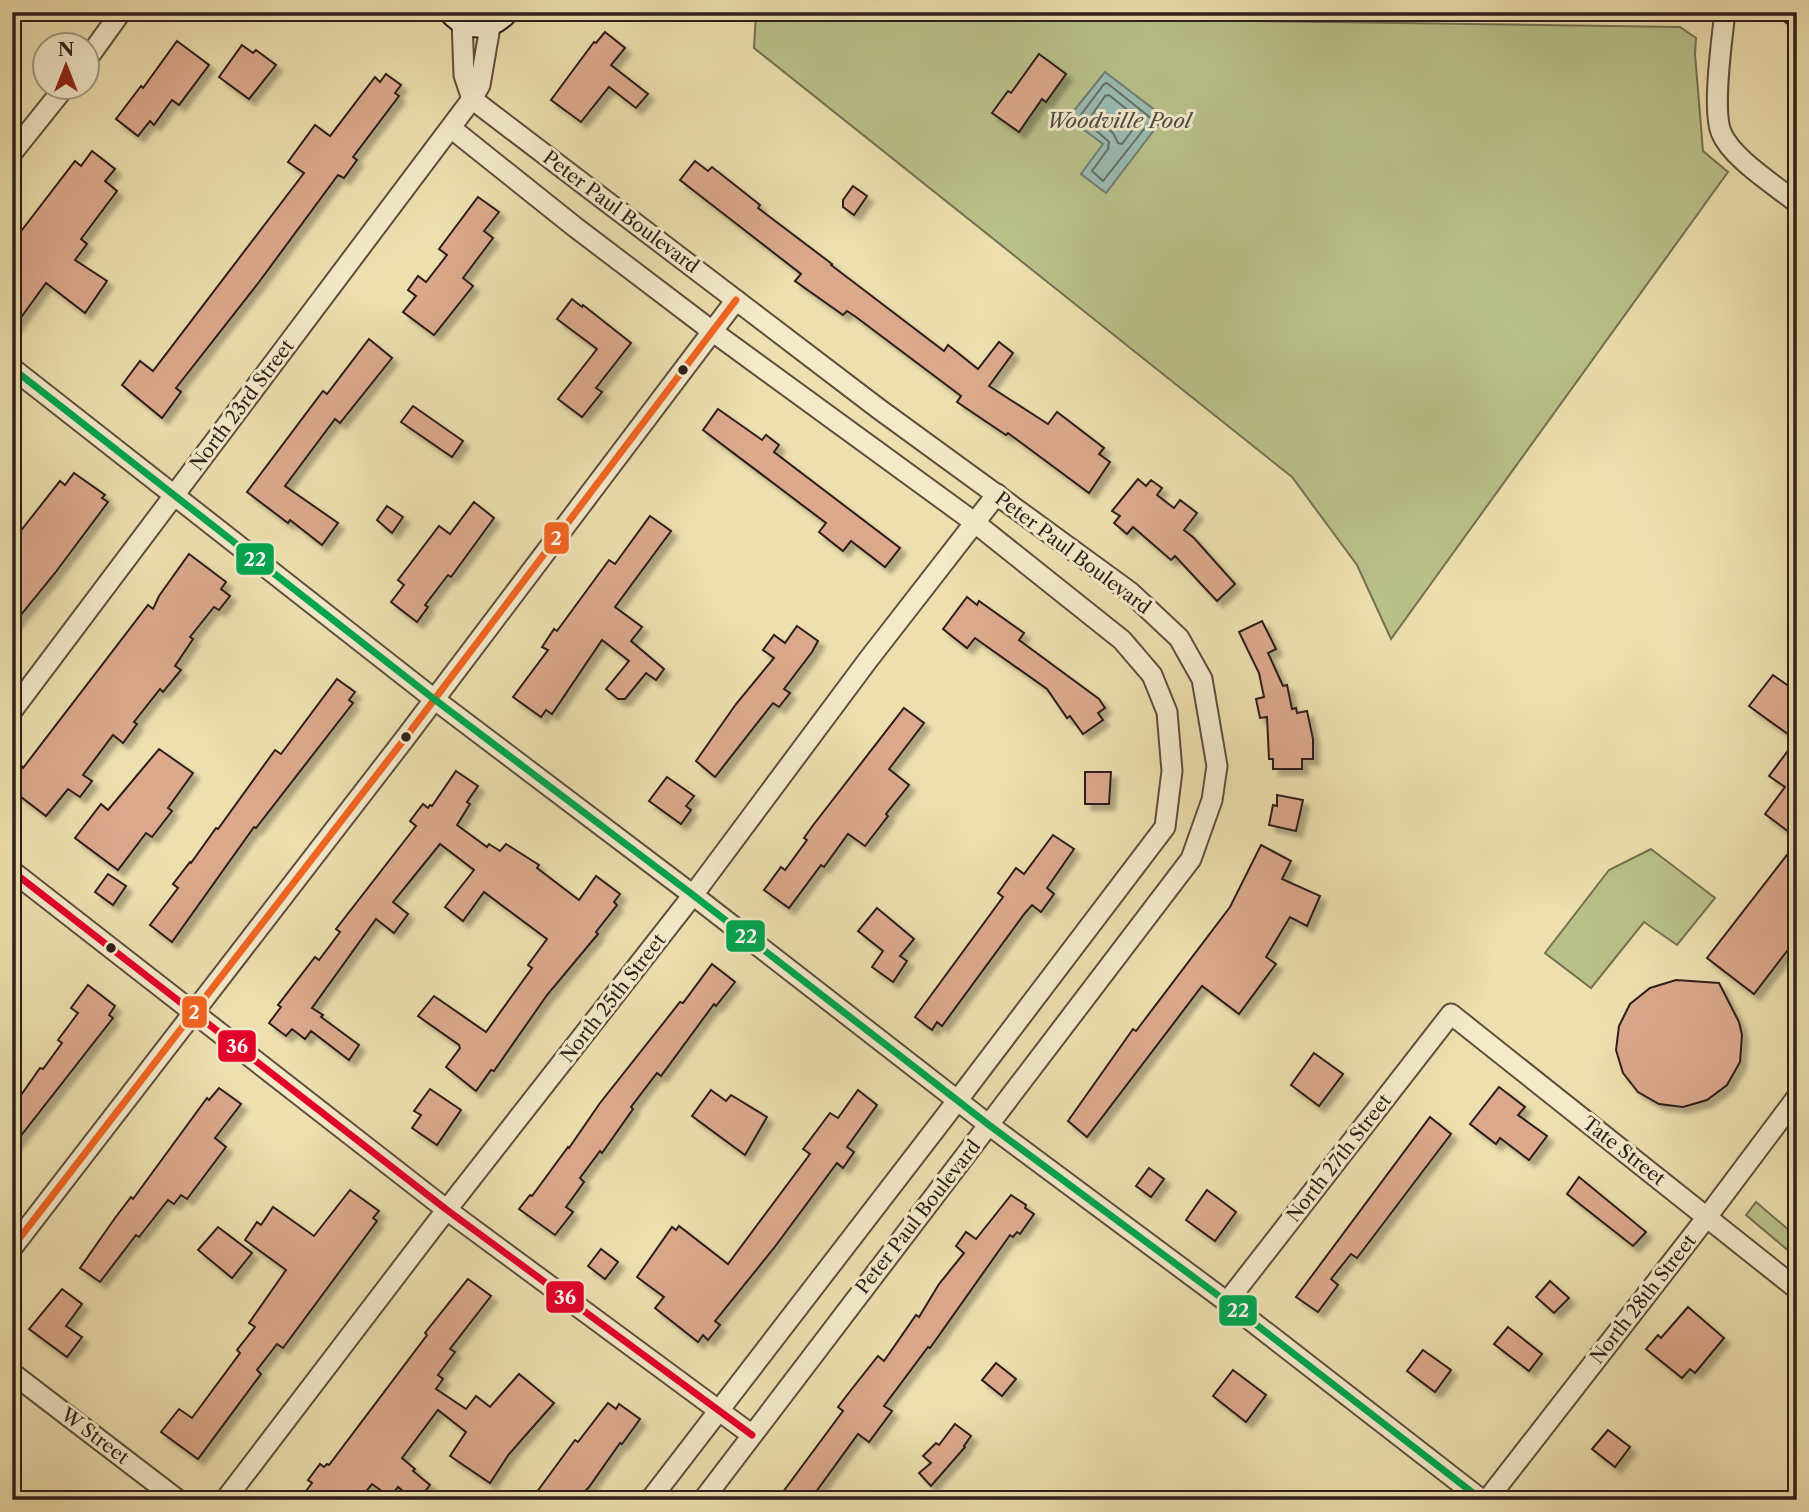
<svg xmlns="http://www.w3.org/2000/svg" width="1809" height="1512" font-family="'Libre Caslon Text',serif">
<defs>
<filter id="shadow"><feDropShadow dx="6" dy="6" stdDeviation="2" flood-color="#0004"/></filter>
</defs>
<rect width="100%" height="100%" fill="#eddfae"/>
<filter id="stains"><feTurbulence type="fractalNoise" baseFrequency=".00286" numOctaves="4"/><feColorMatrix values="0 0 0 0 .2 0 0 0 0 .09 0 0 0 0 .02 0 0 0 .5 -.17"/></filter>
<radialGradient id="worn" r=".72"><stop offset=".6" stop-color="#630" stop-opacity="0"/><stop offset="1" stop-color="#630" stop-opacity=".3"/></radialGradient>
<g fill="#b9c18a" stroke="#747052" stroke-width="2">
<polygon points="756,14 1680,27 1696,38 1695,54 1703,151 1728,172 1391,639 1357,565 1292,477 754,48"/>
<polygon points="1651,849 1715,898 1677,945 1644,922 1591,988 1545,953 1609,870"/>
<polygon points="1756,1202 1797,1237 1797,1258 1746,1215"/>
</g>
<polygon fill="#9abbb2" stroke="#6f7d75" stroke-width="2" points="1105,72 1164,117 1106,193 1081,174 1103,144 1068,118"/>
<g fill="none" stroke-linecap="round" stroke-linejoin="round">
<g stroke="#646d66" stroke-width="2">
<polygon points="1107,83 1152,119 1103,181 1092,171 1108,149 1109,142 1080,116 1104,84"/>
<polygon points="1109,95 1140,120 1122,144 1118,143 1113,133 1092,115 1105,96"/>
</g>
</g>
<g fill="#dba88c" stroke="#2e1f1a" stroke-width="2" filter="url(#shadow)">
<polygon points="605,32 625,48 611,65 648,94 636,108 609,87 581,122 551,100 594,42 596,43"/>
<polygon points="177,41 209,65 179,105 172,100 154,125 150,121 138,136 116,119 141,86 143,88"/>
<polygon points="242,45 253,53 256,50 276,65 249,99 219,77"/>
<polygon points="1039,54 1066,74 1046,102 1042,99 1019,132 992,113 1008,91 1011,93"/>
<polygon points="386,74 401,85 395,93 399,96 353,157 357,160 344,178 338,175 259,282 176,388 181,392 162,418 122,385 140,361 153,371 304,173 288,162 315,125 330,136 375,77 380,82"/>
<polygon points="92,151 115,169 105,181 117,191 81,239 87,244 75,260 107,281 85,313 46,283 12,330 12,243 75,161 81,166"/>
<polygon points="695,161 708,171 712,167 760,205 758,208 832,264 831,265 944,351 948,345 978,369 999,342 1013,353 989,386 1048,424 1057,412 1104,448 1099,454 1110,462 1089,493 1008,433 1006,435 957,402 961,396 856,317 847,311 843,315 795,281 801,274 680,180"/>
<polygon points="853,186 867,196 854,215 843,207 843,200"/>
<polygon points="478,197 499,212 484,231 493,238 463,278 473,286 434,335 403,312 416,296 408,290 418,276 426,282 447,255 439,249"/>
<polygon points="572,299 582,307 583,305 631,343 596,388 602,392 582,417 558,399 597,349 557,319"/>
<polygon points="369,339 392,358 340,423 335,419 285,486 338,523 322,545 290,520 288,523 247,492 323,391 327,394"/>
<polygon points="413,406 463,441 452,457 401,422"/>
<polygon points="718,409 762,440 766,435 779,445 774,452 900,548 885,567 851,541 843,551 819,532 826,523 703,430"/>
<polygon points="74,473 105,495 102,498 108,502 55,573 12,626 12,552 18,545 12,542 60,481 65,485"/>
<polygon points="1138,479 1146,486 1151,480 1162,488 1157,495 1174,508 1180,500 1197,513 1184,530 1194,538 1235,584 1217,601 1175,556 1171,560 1133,527 1127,534 1114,523 1120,516 1112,511"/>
<polygon points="474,502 494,518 451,577 448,575 425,605 428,607 417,622 391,602 404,585 398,580 439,526 450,534"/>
<polygon points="387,506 403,517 392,533 377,520"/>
<polygon points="650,516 671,531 615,607 642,627 631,641 664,669 656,680 646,673 625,699 618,699 606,689 629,661 602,640 552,714 546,710 541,717 513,697 548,650 542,647 554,629 557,631 609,560 615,564"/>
<polygon points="189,554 226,582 221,589 230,596 219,610 214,607 190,637 193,639 175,666 181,670 163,692 160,689 134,722 137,724 123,743 113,735 83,775 92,781 80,797 68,789 46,816 12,790 12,776 21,765 23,768 148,605 153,609 159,596"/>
<polygon points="967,597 977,605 979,601 1024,633 1019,640 1099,699 1105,708 1098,713 1103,720 1083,734 1070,716 1067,718 1047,689 975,638 967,648 943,629"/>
<polygon points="1262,621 1276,649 1268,653 1283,686 1287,685 1292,709 1296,708 1297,713 1307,711 1313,739 1313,759 1302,759 1302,769 1273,769 1273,759 1269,759 1267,717 1260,718 1256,699 1264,697 1259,673 1239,632"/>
<polygon points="797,626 818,641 812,652 784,689 790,693 779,707 773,703 715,777 696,761 736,704 774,658 763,650 774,635 785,643"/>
<polygon points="1773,675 1797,692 1797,838 1765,814 1785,787 1769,776 1796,740 1749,706"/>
<polygon points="337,679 355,692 349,700 353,703 256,828 254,827 172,942 150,925 178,888 173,884 190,862 191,863 216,828 218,829 275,750 281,754"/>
<polygon points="904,708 924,723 889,769 909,785 886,814 888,816 865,846 848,834 824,867 821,865 789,908 764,890 781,867 785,870 807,840 804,838 814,824"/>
<polygon points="159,749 193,773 168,808 172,811 152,837 146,833 118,870 75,838 101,804 108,810"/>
<polygon points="456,771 478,786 467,802 470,804 457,825 487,847 489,844 500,851 506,844 539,865 537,868 579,900 596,876 620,894 614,902 617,905 596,932 598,934 547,995 494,1071 491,1070 476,1091 446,1067 460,1048 459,1045 418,1016 434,996 486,1032 532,968 528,965 547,939 484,892 463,921 445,907 474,870 440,844 393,902 408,914 394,933 376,919 312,1008 323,1015 321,1017 359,1045 349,1060 311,1031 305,1039 292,1029 286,1036 269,1023 281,1007 278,1005 315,957 319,960 340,932 336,929 416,826 410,821 423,804 428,808 430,805 432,806"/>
<polygon points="1085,772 1111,772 1109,804 1085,804"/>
<polygon points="667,777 694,796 686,806 691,810 681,824 649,801"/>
<polygon points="1277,795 1303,800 1296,831 1269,825 1273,805 1277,806"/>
<polygon points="1053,835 1074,849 1047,888 1054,894 1041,912 1032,905 1025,913 942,1026 937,1022 932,1030 915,1017 1003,897 998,893 1016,868 1024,874"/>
<polygon points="1797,842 1797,938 1754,994 1707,958"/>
<polygon points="1261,845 1291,861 1282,879 1320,896 1307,926 1290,917 1266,957 1276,964 1239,1014 1202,986 1087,1137 1068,1121 1133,1029 1136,1031 1230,907"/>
<polygon points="108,874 126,886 113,905 95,892"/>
<polygon points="877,908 914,939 900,956 907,961 893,982 872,967 883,951 858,931"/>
<polygon points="712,964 735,982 716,1006 714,1004 661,1076 657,1073 631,1107 633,1109 602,1153 600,1151 580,1178 584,1182 566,1207 573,1212 555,1235 519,1209 530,1195 532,1196 568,1147 569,1148 600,1103 680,1002 683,1003"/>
<polygon points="1676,980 1719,983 1739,1022 1742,1035 1740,1062 1727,1085 1707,1100 1683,1107 1659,1104 1638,1092 1623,1073 1616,1050 1619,1026 1630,1004 1650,988"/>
<polygon points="88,985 115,1006 109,1015 113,1018 12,1147 12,1108 40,1068 43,1069 62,1043 58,1040 78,1013 71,1008"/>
<polygon points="1314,1053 1343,1074 1319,1106 1291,1085"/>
<polygon points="1499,1087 1525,1107 1518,1115 1547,1136 1529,1160 1500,1138 1496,1144 1470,1124"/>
<polygon points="219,1088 241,1104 215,1138 226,1147 187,1199 181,1195 174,1204 168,1200 139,1237 136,1235 100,1282 80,1268 115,1218 131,1197 133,1199 207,1098 209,1100"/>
<polygon points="430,1089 461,1110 437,1145 412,1128 421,1115 414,1111"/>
<polygon points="711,1090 726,1101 731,1095 767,1117 745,1155 692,1116"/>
<polygon points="858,1090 877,1105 847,1147 854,1152 843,1168 837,1163 774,1248 715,1321 720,1325 708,1340 703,1335 698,1342 655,1308 664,1297 637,1277 672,1227 676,1230 679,1226 728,1264 810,1154 803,1149 830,1113 838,1118"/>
<polygon points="1430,1117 1451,1134 1357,1258 1351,1254 1331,1279 1338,1285 1318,1312 1296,1297"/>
<polygon points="1149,1168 1164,1179 1151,1197 1136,1186"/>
<polygon points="1579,1177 1646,1232 1633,1246 1567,1194"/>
<polygon points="350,1190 379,1211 373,1218 377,1221 283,1348 277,1344 257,1370 261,1374 198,1459 161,1432 179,1409 192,1418 240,1353 237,1350 255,1327 249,1323 286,1270 245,1240 257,1222 261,1225 273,1207 314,1236"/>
<polygon points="1207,1190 1236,1212 1215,1241 1186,1220"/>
<polygon points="1011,1195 1026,1205 1025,1208 1034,1214 1020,1234 1017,1232 1013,1237 1010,1235 930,1348 928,1347 884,1406 892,1411 869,1442 858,1434 810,1500 777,1500 843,1411 838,1407 851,1390 878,1356 884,1361 916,1315 919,1317 939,1284 964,1253 956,1246 966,1232 976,1239"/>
<polygon points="218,1227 252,1253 232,1278 198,1250"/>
<polygon points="601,1249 618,1262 605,1279 588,1266"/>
<polygon points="468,1279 491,1296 450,1349 455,1352 438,1375 443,1379 436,1389 466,1409 476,1396 490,1407 519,1374 554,1403 509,1454 490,1483 450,1456 466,1432 438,1410 402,1458 415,1469 413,1471 430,1485 418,1500 414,1500 398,1487 390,1497 372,1484 359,1500 318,1500 306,1491 312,1483 308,1480 320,1464 324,1467 327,1464 329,1465 427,1335 425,1333"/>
<polygon points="1550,1281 1569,1298 1554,1313 1536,1297"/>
<polygon points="62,1289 82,1304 66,1326 82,1337 67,1357 29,1329"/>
<polygon points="1688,1307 1724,1338 1695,1373 1690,1369 1682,1378 1646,1349 1658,1335 1661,1338"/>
<polygon points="1508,1327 1542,1354 1529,1371 1494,1344"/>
<polygon points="1423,1350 1451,1370 1435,1392 1407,1371"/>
<polygon points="996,1363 1016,1379 1002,1396 982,1380"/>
<polygon points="1233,1370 1266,1395 1246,1422 1213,1396"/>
<polygon points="608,1403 616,1409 619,1404 640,1419 622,1444 620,1443 589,1487 577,1500 531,1500 575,1440 578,1442"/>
<polygon points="955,1424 971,1436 964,1446 965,1447 931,1486 919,1473 931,1463 923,1456 936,1443 939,1445"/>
<polygon points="1608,1430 1630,1447 1615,1467 1592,1449"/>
</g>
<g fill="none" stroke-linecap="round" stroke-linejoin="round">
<g stroke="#5e4f3f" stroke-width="23">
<g id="street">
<path d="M1725 12C1722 39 1712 109 1721 132 1731 158 1775 185 1797 203"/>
<polyline points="462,20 464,75 472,99 480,85 491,21"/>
<polyline points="88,58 121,12"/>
<polyline points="451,128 575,227 712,331 974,522 1122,640 1152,675 1167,712 1172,771 1165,827 957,1101 650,1500"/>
<polyline points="12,153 64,88"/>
<polyline points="12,368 434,699 693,895 989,1125 1227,1302 1482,1500"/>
<polyline points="12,711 472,99 879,409 1130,592 1179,638 1202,679 1217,766 1212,800 1191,859 703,1500"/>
<polyline points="12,871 447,1210 752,1435"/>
<polyline points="12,1248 406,737 736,300"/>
<polyline points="1227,1302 1451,1014 1797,1289"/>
<polyline points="12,1373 178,1500"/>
<polyline points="225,1500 434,1226 693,895 868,660 997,494"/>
<polyline points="1487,1500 1707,1217 1797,1097"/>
</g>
</g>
<g stroke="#2e1f1a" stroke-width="30">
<g id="secondary">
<path d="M453 12C467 27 489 28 504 12"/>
<polyline points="1795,12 1797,12"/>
</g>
</g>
<use href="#street" stroke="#f3eaca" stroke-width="19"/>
<use href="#secondary" stroke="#f3eaca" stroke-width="26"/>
<g stroke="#f3eaca" stroke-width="12">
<polyline id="bus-1" points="12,1248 406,737 736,300"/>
</g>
<g stroke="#f3eaca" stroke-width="12">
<polyline id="bus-2" points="12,368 434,699 693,895 989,1125 1227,1302 1482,1500"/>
</g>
<g stroke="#f3eaca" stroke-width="12">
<polyline id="bus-3" points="12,871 447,1210 752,1435"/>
</g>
<use href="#bus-1" stroke="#f26522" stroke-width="7"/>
<use href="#bus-2" stroke="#00a651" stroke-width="7"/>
<use href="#bus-3" stroke="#e4002b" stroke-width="7"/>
</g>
<g fill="#2e1f1a" stroke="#f3eaca" stroke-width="2.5">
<circle cx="683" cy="370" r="6"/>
<circle cx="406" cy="737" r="6"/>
<circle cx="111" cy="948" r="6"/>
</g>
<g text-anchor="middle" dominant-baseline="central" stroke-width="6" stroke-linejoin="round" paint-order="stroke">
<g font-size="19" fill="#2e1f1a" stroke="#f3eaca">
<text transform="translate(621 212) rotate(37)">Peter Paul Boulevard</text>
<text transform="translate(242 405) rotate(-53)">North 23rd Street</text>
<text transform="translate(1073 553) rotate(37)">Peter Paul Boulevard</text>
<text transform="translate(613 998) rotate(-52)">North 25th Street</text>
<text transform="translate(1624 1151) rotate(38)">Tate Street</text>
<text transform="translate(1339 1158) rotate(-52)">North 27th Street</text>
<text transform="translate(918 1217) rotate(-52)">Peter Paul Boulevard</text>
<text transform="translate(1643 1299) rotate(-52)">North 28th Street</text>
<text transform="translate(95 1436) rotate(37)">W Street</text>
</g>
<g font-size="21" font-style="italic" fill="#4e4e48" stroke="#f3eaca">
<text x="1119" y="120">Woodville Pool</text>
</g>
</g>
<g stroke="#f3eaca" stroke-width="2.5">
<rect x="543" y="521" width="27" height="34" rx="7" fill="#f26522"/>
<rect x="235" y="542" width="40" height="34" rx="7" fill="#00a651"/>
<rect x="725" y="919" width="41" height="34" rx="7" fill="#00a651"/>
<rect x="181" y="995" width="27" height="34" rx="7" fill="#f26522"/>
<rect x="217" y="1029" width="40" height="34" rx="7" fill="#e4002b"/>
<rect x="545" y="1280" width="40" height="34" rx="7" fill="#e4002b"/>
<rect x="1218" y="1294" width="40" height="33" rx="7" fill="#00a651"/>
</g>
<g font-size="19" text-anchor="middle" font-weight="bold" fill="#fff">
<text x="556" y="545">2</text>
<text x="255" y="566">22</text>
<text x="746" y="943">22</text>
<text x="194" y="1019">2</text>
<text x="237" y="1053">36</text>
<text x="565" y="1304">36</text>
<text x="1238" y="1317">22</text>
</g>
<rect width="1809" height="1512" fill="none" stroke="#eddfae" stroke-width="42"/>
<rect x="14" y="14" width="1781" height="1484" fill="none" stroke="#2e1f1a" stroke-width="3.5"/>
<rect x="21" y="21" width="1767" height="1470" fill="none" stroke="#2e1f1a" stroke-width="2"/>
<g transform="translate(66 66)"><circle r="33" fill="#f3eaca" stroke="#a49984" stroke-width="2"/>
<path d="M0-5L12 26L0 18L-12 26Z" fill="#8f2418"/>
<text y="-10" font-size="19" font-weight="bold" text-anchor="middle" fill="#2e1f1a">N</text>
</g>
<rect width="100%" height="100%" filter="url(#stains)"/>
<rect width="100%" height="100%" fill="url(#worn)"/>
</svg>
